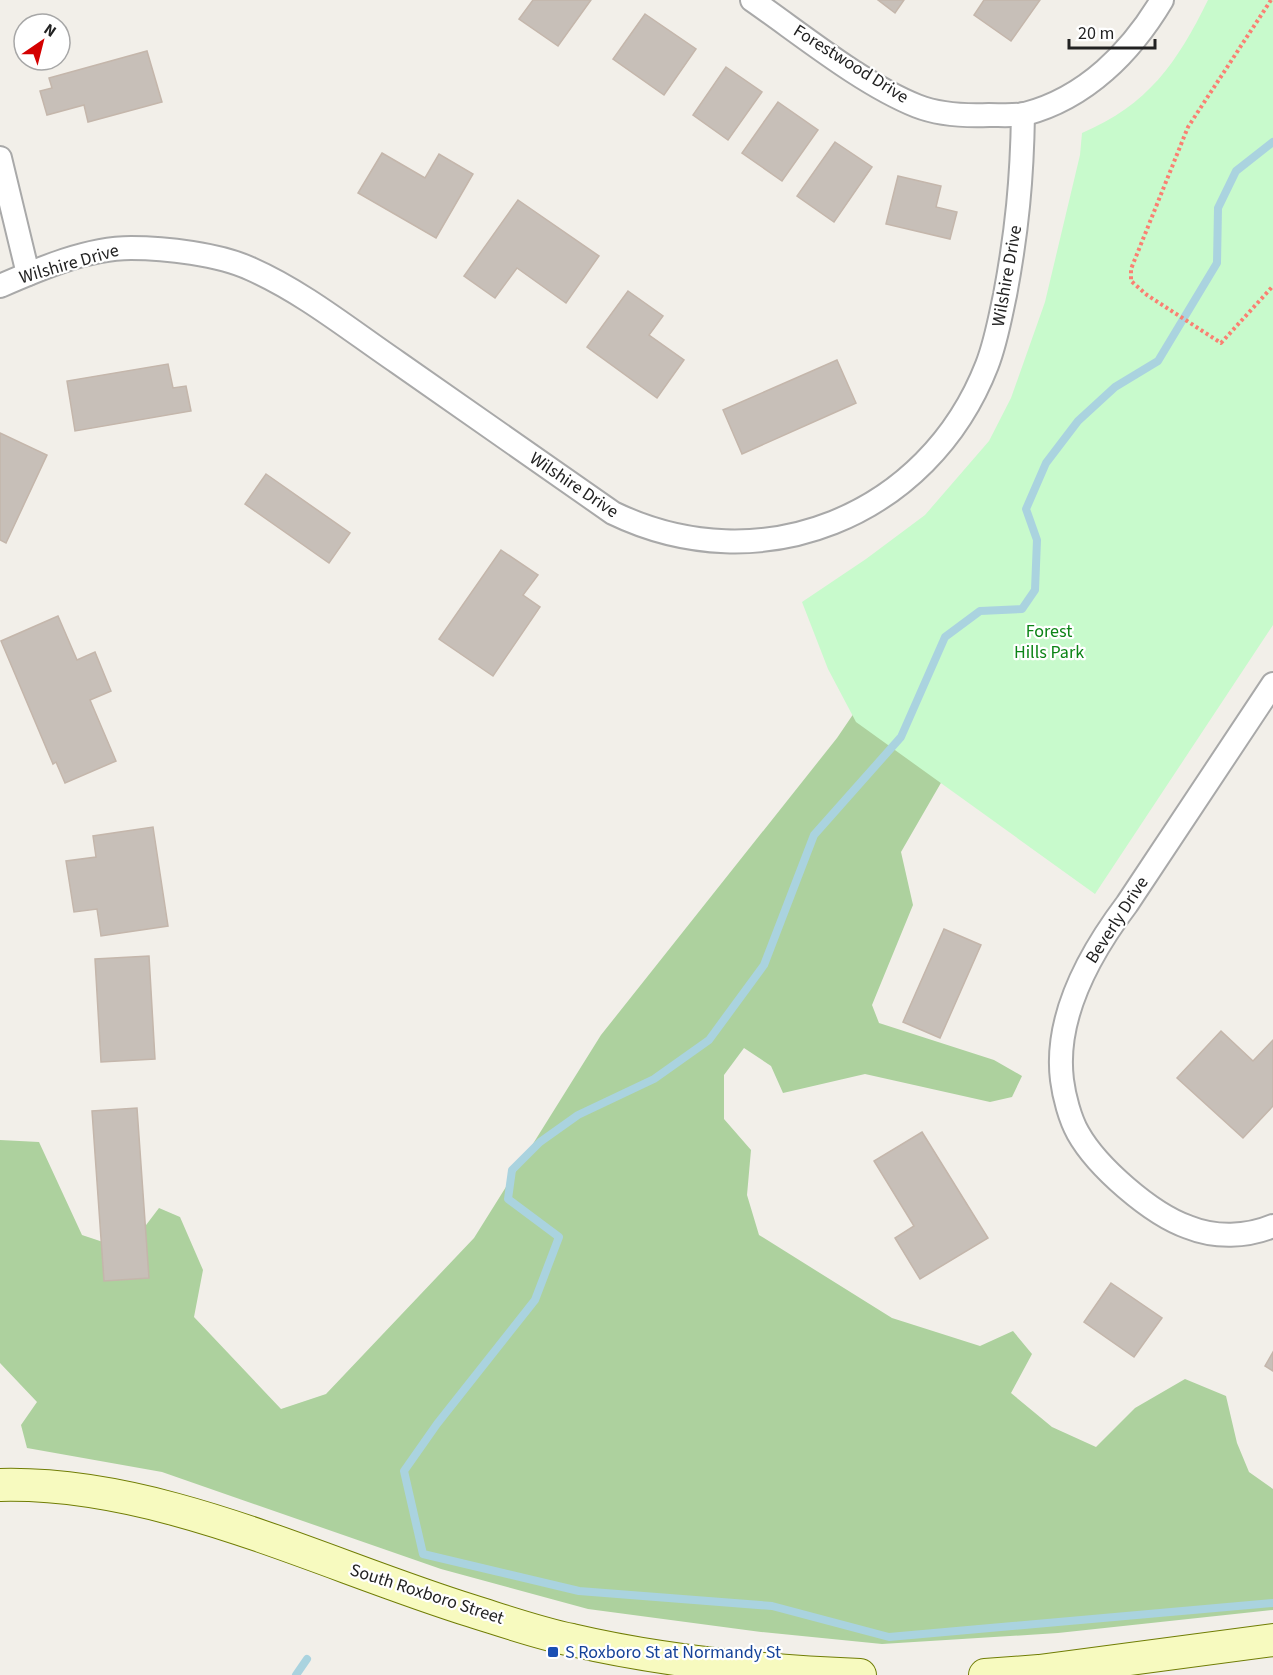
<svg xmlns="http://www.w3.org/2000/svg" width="1273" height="1675" font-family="'Source Sans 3',sans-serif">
<rect width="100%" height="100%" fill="#f2efe9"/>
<polygon fill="#add19e" points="1273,0 964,743 901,852 913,905 872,1005 879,1023 994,1060 1022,1076 1012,1097 990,1102 865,1074 783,1093 771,1066 744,1048 724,1075 724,1119 751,1150 747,1195 759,1235 892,1318 980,1346 1013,1331 1032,1354 1011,1393 1052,1427 1096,1447 1135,1408 1185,1379 1226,1396 1237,1443 1249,1472 1273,1489 1273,1610 1058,1633 882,1644 761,1632 588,1609 441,1569 162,1472 27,1448 21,1425 37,1402 0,1363 0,1140 39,1142 82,1235 127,1250 159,1208 180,1217 203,1270 194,1317 281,1409 326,1394 474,1238 601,1035 837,738 922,613"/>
<path fill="#c8facc" d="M1208 0H1273V625L1095 894 856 722 828 669 802 602 866 559 925 515 989 441 1011 398 1045 302 1080 155 1082 133C1148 105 1177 63 1208 0Z"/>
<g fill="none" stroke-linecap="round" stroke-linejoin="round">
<g stroke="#aad3df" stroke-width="8">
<polyline points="1273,142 1236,171 1218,208 1217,263 1158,361 1115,387 1078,421 1046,463 1026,509 1037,540 1035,590 1022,609 980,611 945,637 901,737 814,835 764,965 709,1040 654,1079 578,1115 540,1142 512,1170 508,1199 559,1237 535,1300 437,1424 404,1471 423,1554 579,1591 772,1606 889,1637 1273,1603"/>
<polyline points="296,1675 307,1659"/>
</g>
</g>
<g fill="#c7bfb8" stroke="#c4b6ab" stroke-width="1.5">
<polygon points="533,0 591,0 558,46 519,19"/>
<polygon points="878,0 904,0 895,13"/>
<polygon points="984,0 1040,0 1011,41 974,15"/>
<polygon points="645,14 696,49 664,95 613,59"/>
<polygon points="147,51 162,102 88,122 84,105 47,115 40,91 52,88 49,78"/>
<polygon points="726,67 762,92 728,140 693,115"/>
<polygon points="778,102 818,130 782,181 742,153"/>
<polygon points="835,142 872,167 834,222 797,196"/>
<polygon points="382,153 425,178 439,154 473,174 436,238 358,193"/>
<polygon points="898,176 941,186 936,207 957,212 950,239 886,224"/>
<polygon points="518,200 599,256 566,303 517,268 495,298 464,276"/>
<polygon points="628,291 663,316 649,335 684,360 657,398 587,347"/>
<polygon points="837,360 856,403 742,454 723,410"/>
<polygon points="168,364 173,388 186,386 191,411 75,431 67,381"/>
<polygon points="0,433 47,455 6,543 0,540"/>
<polygon points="266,474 350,533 329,563 245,504"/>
<polygon points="501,550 538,575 523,595 540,607 493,676 439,639"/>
<polygon points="58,616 77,660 95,652 111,691 90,700 116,761 65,783 56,762 53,764 1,641"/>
<polygon points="153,827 168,926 101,936 97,909 74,912 66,861 96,857 93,836"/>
<polygon points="944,929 981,945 940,1038 903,1022"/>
<polygon points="149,956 155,1059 101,1062 95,959"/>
<polygon points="1221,1031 1253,1061 1273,1040 1273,1106 1243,1138 1177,1078"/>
<polygon points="137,1108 149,1278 104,1281 92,1111"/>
<polygon points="922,1132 988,1238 920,1279 895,1238 914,1226 874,1161"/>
<polygon points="1111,1283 1162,1318 1134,1357 1084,1322"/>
<polygon points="1273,1352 1273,1371 1265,1366"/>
</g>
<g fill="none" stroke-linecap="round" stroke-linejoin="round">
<g stroke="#a9a9a9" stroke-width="26">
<g id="street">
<path d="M752 0C801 34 862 84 917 106 940 115 965 116 989 115 1001 115 1014 116 1025 114 1086 98 1131 52 1162 0"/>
<polyline points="0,158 28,274"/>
<path d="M0 286C39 269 87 248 131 248 165 248 219 254 251 269 303 292 350 330 397 362 469 413 541 463 613 513 760 584 928 517 987 365 996 342 1000 318 1005 295 1017 231 1022 179 1023 114"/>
<path d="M1273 684 1127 904C1090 953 1054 1016 1062 1080 1064 1096 1070 1119 1078 1133 1097 1167 1151 1214 1188 1227 1215 1238 1247 1237 1273 1226"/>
</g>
</g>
<g stroke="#707d05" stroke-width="34">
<g id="secondary">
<path d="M0 1485C160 1481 321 1564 472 1611 504 1621 538 1633 572 1640 666 1662 764 1671 860 1675"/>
<polyline points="985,1675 1039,1671 1273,1640"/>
</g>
</g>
<polyline stroke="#fa8072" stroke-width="4" stroke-dasharray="3 3" stroke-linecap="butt" points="1271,0 1188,127 1131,269 1131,281 1147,295 1221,343 1273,286"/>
<use href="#street" stroke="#fff" stroke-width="22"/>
<use href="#secondary" stroke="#f7fabf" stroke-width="32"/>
</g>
<rect fill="#1a4fb4" stroke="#fff" stroke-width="2" x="547" y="1646" width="12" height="12" rx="3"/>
<g text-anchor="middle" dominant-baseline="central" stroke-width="4.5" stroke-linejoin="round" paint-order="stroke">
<g font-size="18" fill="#222" stroke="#fff">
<text transform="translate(851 64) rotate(32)">Forestwood Drive</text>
<text transform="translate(69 264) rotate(-16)">Wilshire Drive</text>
<text transform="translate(1007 276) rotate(-80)">Wilshire Drive</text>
<text transform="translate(574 485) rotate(34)">Wilshire Drive</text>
<text transform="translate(1117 920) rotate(-57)">Beverly Drive</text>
<text transform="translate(427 1594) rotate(18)">South Roxboro Street</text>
</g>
<g font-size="18" fill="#0c8416" stroke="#fff">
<text x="1049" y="631">Forest<tspan x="1049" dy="21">Hills Park</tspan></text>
</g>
<g font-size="18" fill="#164399" stroke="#fff" text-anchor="start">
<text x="565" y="1652">S Roxboro St at Normandy St</text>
</g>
</g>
<g transform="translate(42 42) rotate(35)"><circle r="28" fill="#ffffff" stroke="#a7a7a7" stroke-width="1.5"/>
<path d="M0-4.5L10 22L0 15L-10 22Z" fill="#d40000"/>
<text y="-9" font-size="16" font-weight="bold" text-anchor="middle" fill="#222222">N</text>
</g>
<path d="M1069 39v9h86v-9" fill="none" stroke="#222222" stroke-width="3"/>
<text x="1078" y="39" font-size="18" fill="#222222" stroke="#ffffff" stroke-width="4.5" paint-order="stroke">20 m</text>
</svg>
